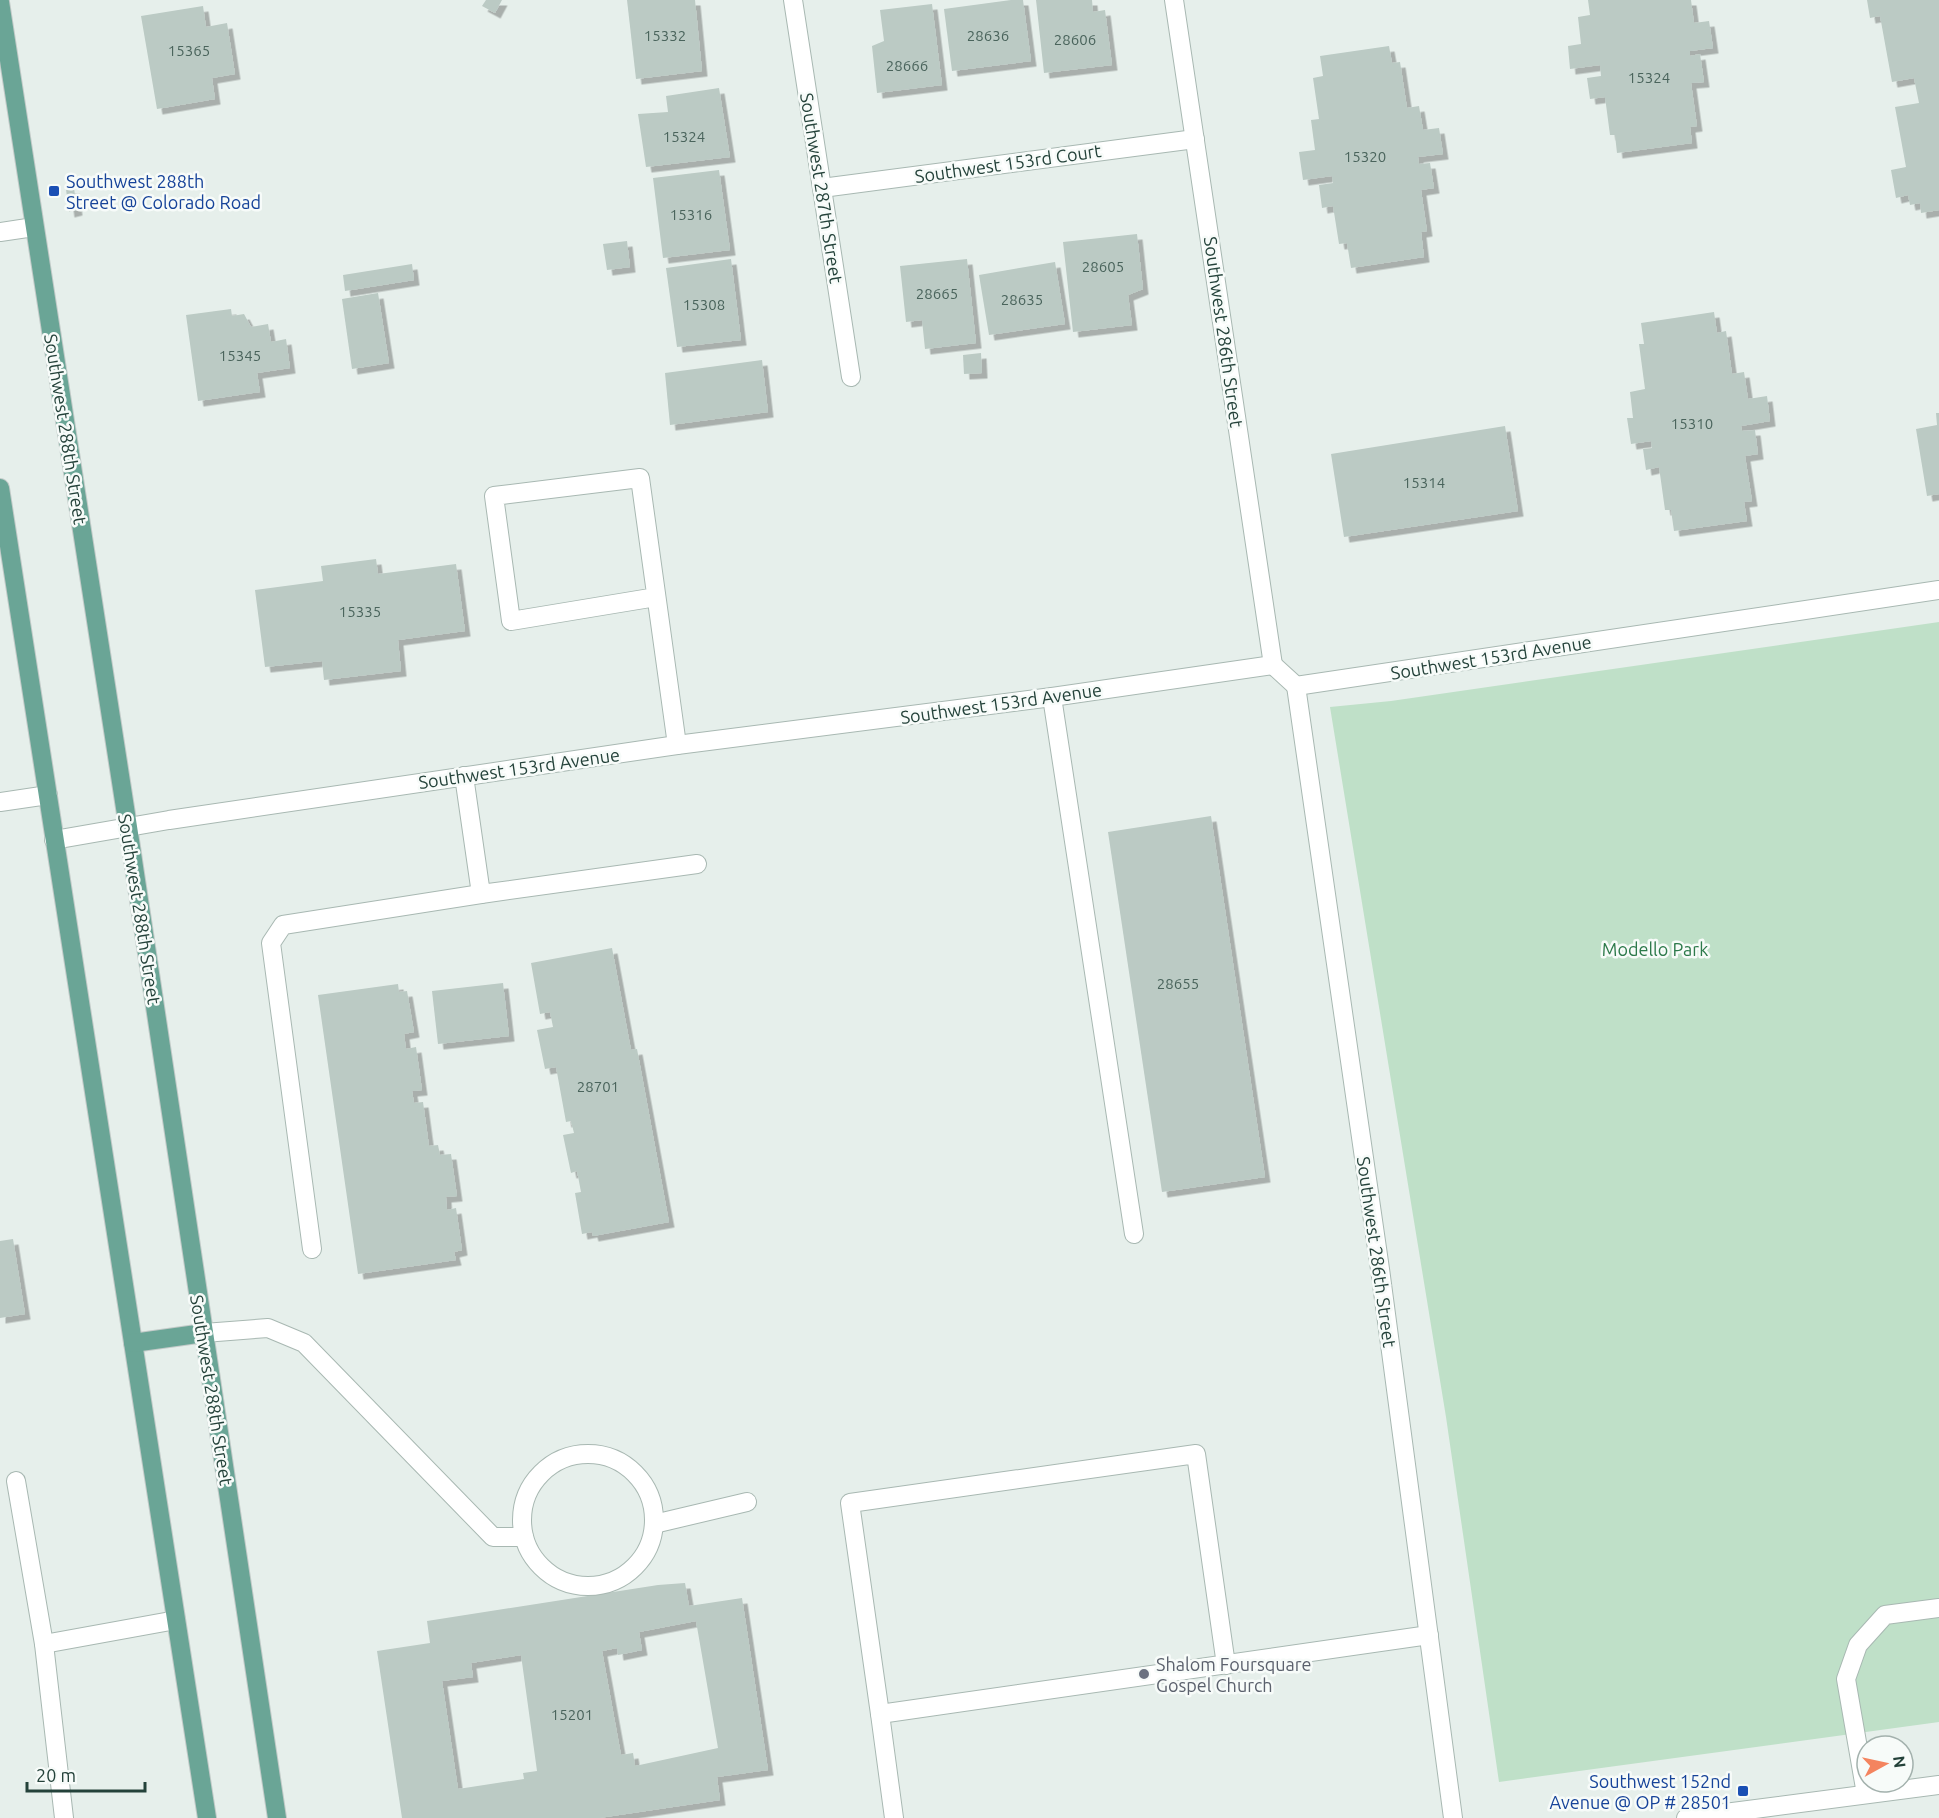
<svg xmlns="http://www.w3.org/2000/svg" width="1939" height="1818" font-family="Ubuntu,sans-serif">
<defs>
<filter id="shadow"><feDropShadow dx="5.5" dy="5.5" stdDeviation="0" flood-color="#0004"/></filter>
</defs>
<rect width="100%" height="100%" fill="#e6efeb"/>
<polygon fill="#bfe0c8" points="1939,622 1939,1722 1499,1782 1446,1417 1330,707 1391,701"/>
<g fill="#bbcac4" fill-rule="evenodd" filter="url(#shadow)">
<polygon points="486,0 502,0 495,13 482,6"/>
<polygon points="627,0 695,0 702,71 636,79"/>
<polygon points="1011,0 1023,0 1031,61 952,71 944,9"/>
<polygon points="1036,0 1092,0 1093,12 1105,10 1112,65 1044,73"/>
<polygon points="1588,0 1691,0 1694,23 1709,21 1713,48 1690,51 1690,56 1700,54 1704,82 1691,83 1697,126 1690,127 1692,143 1617,153 1615,135 1610,135 1605,97 1590,99 1587,78 1601,76 1600,65 1570,69 1568,46 1581,44 1578,17 1590,15"/>
<polygon points="1867,0 1939,0 1939,210 1921,213 1920,203 1910,205 1908,195 1896,198 1891,170 1906,167 1895,107 1919,103 1914,78 1892,82 1880,16 1870,18"/>
<polygon points="932,4 942,85 877,93 872,46 884,41 880,10"/>
<polygon points="203,6 206,27 227,23 235,74 212,78 215,99 157,109 141,16"/>
<polygon points="1389,46 1392,63 1400,62 1407,108 1419,106 1423,130 1439,128 1443,154 1418,157 1419,164 1430,163 1434,188 1421,190 1427,231 1421,232 1424,257 1351,268 1347,243 1339,244 1333,206 1322,208 1319,185 1333,183 1332,176 1303,180 1299,152 1315,150 1311,120 1319,119 1313,78 1323,76 1320,56"/>
<polygon points="719,88 730,157 646,167 638,114 668,112 666,96"/>
<polygon points="719,170 730,250 663,258 653,178"/>
<polygon points="74,188 77,210 69,212 66,189"/>
<polygon points="1137,234 1143,289 1128,295 1132,325 1073,332 1063,242"/>
<polygon points="627,241 630,267 607,270 603,244"/>
<polygon points="731,259 741,340 677,347 666,268"/>
<polygon points="967,259 976,343 925,349 922,320 906,322 900,266"/>
<polygon points="1055,262 1065,324 989,335 979,275"/>
<polygon points="412,264 414,280 345,291 343,275"/>
<polygon points="378,293 389,363 352,369 342,299"/>
<polygon points="231,309 232,316 244,314 251,327 268,324 271,342 286,339 290,368 257,373 260,392 198,401 186,315"/>
<polygon points="1714,312 1717,333 1726,331 1732,374 1744,372 1748,399 1767,396 1770,421 1741,426 1742,431 1755,430 1758,454 1745,456 1752,501 1744,502 1747,521 1674,531 1671,510 1665,510 1659,467 1646,470 1643,449 1652,448 1651,441 1631,444 1627,418 1633,418 1630,392 1645,389 1639,344 1644,344 1641,323"/>
<polygon points="981,353 982,373 964,374 963,355"/>
<polygon points="762,360 768,412 670,425 665,373"/>
<polygon points="1936,413 1939,413 1939,494 1927,496 1916,429 1937,425"/>
<polygon points="1505,426 1518,511 1344,537 1331,454"/>
<polygon points="376,559 378,574 456,564 465,631 398,640 401,671 324,680 322,661 265,667 255,590 323,581 321,566"/>
<polygon points="1211,816 1265,1177 1162,1192 1108,832"/>
<polygon points="612,948 631,1050 637,1049 669,1222 593,1236 592,1232 582,1234 575,1193 581,1192 577,1171 571,1173 563,1135 574,1133 571,1121 566,1122 556,1067 545,1069 537,1030 553,1027 550,1012 540,1014 531,963"/>
<polygon points="503,983 509,1036 438,1044 432,991"/>
<polygon points="398,984 399,992 407,991 414,1032 404,1034 406,1049 416,1047 422,1090 412,1091 414,1103 423,1102 429,1146 438,1145 440,1155 451,1154 457,1196 446,1197 447,1210 456,1208 462,1250 454,1252 456,1260 358,1274 318,995"/>
<polygon points="13,1239 25,1314 0,1318 0,1241"/>
<path d="M685 1583 689 1606 742 1598 768 1770 717 1777 720 1800 599 1818H402L377 1651 430 1643 427 1621 658 1585ZM696 1621 718 1748 635 1766 633 1753 621 1755 602 1651 617 1648 618 1655 642 1650 639 1632ZM521 1655 537 1771 523 1773 524 1779 458 1789 442 1681 473 1677 471 1663Z"/>
</g>
<g fill="none" stroke-linecap="round" stroke-linejoin="round">
<g stroke="#a8b8b2" stroke-width="20">
<g id="minor">
<polyline points="793,0 851,377"/>
<polyline points="1174,0 1273,665"/>
<polyline points="822,188 1195,139"/>
<polyline points="0,232 34,227"/>
<polyline points="656,597 511,621 494,496 640,478 677,745"/>
<polyline points="1273,665 1296,686 1939,590"/>
<polyline points="1296,686 1380,1269 1453,1818"/>
<polyline points="1052,697 1134,1234"/>
<polyline points="464,776 481,894 697,864"/>
<polyline points="0,802 48,795"/>
<polyline points="54,840 169,820 677,745 1052,697 1273,665"/>
<polyline points="312,1249 271,943 283,925 481,894"/>
<polyline points="204,1333 268,1328 304,1343 493,1537 524,1537"/>
<circle cx="588" cy="1520" r="66"/>
<polyline points="16,1481 44,1644"/>
<polyline points="654,1524 747,1502"/>
<polyline points="1226,1665 1196,1454 850,1503 880,1714 1429,1635"/>
<polyline points="880,1714 894,1818"/>
<polyline points="1866,1794 1846,1679 1858,1645 1885,1615 1939,1608"/>
<polyline points="64,1818 44,1644 176,1620"/>
<polyline points="1686,1818 1939,1785"/>
</g>
</g>
<g stroke="#c2cac8" stroke-width="20">
<g id="major">
<polyline points="0,2 128,827 277,1818"/>
<polyline points="0,488 207,1818"/>
<polyline points="133,1343 204,1333"/>
</g>
</g>
<use href="#minor" stroke="#fff" stroke-width="18"/>
<use href="#major" stroke="#6aa596" stroke-width="18"/>
</g>
<g fill="#1a4fb4" stroke="#f7fbf9" stroke-width="2">
<rect x="48" y="185" width="12" height="12" rx="3"/>
<rect x="1737" y="1785" width="12" height="12" rx="3"/>
</g>
<circle fill="#6b7280" stroke="#f7fbf9" stroke-width="2" cx="1144" cy="1674" r="6"/>
<g text-anchor="middle" dominant-baseline="central" stroke-width="5" stroke-linejoin="round" paint-order="stroke">
<g font-size="15" fill="#4a645c">
<text x="665" y="35">15332</text>
<text x="988" y="35">28636</text>
<text x="1075" y="39">28606</text>
<text x="189" y="50">15365</text>
<text x="907" y="65">28666</text>
<text x="1649" y="77">15324</text>
<text x="684" y="136">15324</text>
<text x="1365" y="156">15320</text>
<text x="691" y="214">15316</text>
<text x="1103" y="266">28605</text>
<text x="937" y="293">28665</text>
<text x="1022" y="299">28635</text>
<text x="704" y="304">15308</text>
<text x="240" y="355">15345</text>
<text x="1692" y="423">15310</text>
<text x="1424" y="482">15314</text>
<text x="360" y="611">15335</text>
<text x="1178" y="983">28655</text>
<text x="598" y="1086">28701</text>
<text x="572" y="1714">15201</text>
</g>
<g font-size="18" fill="#24423a" stroke="#f7fbf9">
<text transform="translate(1008 163) rotate(-8)">Southwest 153rd Court</text>
<text transform="translate(822 188) rotate(81)">Southwest 287th Street</text>
<text transform="translate(1224 332) rotate(82)">Southwest 286th Street</text>
<text transform="translate(66 429) rotate(81)">Southwest 288th Street</text>
<text transform="translate(1491 657) rotate(-9)">Southwest 153rd Avenue</text>
<text transform="translate(1001 703) rotate(-8)">Southwest 153rd Avenue</text>
<text transform="translate(519 768) rotate(-8)">Southwest 153rd Avenue</text>
<text transform="translate(140 909) rotate(81)">Southwest 288th Street</text>
<text transform="translate(1377 1252) rotate(82)">Southwest 286th Street</text>
<text transform="translate(212 1390) rotate(81)">Southwest 288th Street</text>
</g>
<g font-size="18" fill="#164399" stroke="#f7fbf9" text-anchor="start">
<text x="66" y="181">Southwest 288th<tspan x="66" dy="21">Street @ Colorado Road</tspan></text>
<text x="1731" y="1781" text-anchor="end">Southwest 152nd<tspan x="1731" dy="21">Avenue @ OP # 28501</tspan></text>
</g>
<g font-size="18" fill="#2d7a4b" stroke="#f7fbf9">
<text x="1655" y="949">Modello Park</text>
</g>
<g font-size="18" fill="#5b616d" stroke="#f7fbf9" text-anchor="start">
<text x="1156" y="1664">Shalom Foursquare<tspan x="1156" dy="21">Gospel Church</tspan></text>
</g>
</g>
<g transform="translate(1885 1764) rotate(82)"><circle r="28" fill="#f7fbf9" stroke="#a3b1ad" stroke-width="1.5"/>
<path d="M0-4.5L10 22L0 15L-10 22Z" fill="#f4845f"/>
<text y="-9" font-size="16" font-weight="bold" text-anchor="middle" fill="#24423a">N</text>
</g>
<path d="M27 1782v9h118v-9" fill="none" stroke="#24423a" stroke-width="3"/>
<text x="36" y="1782" font-size="18" fill="#24423a" stroke="#f7fbf9" stroke-width="4.5" paint-order="stroke">20 m</text>
</svg>
